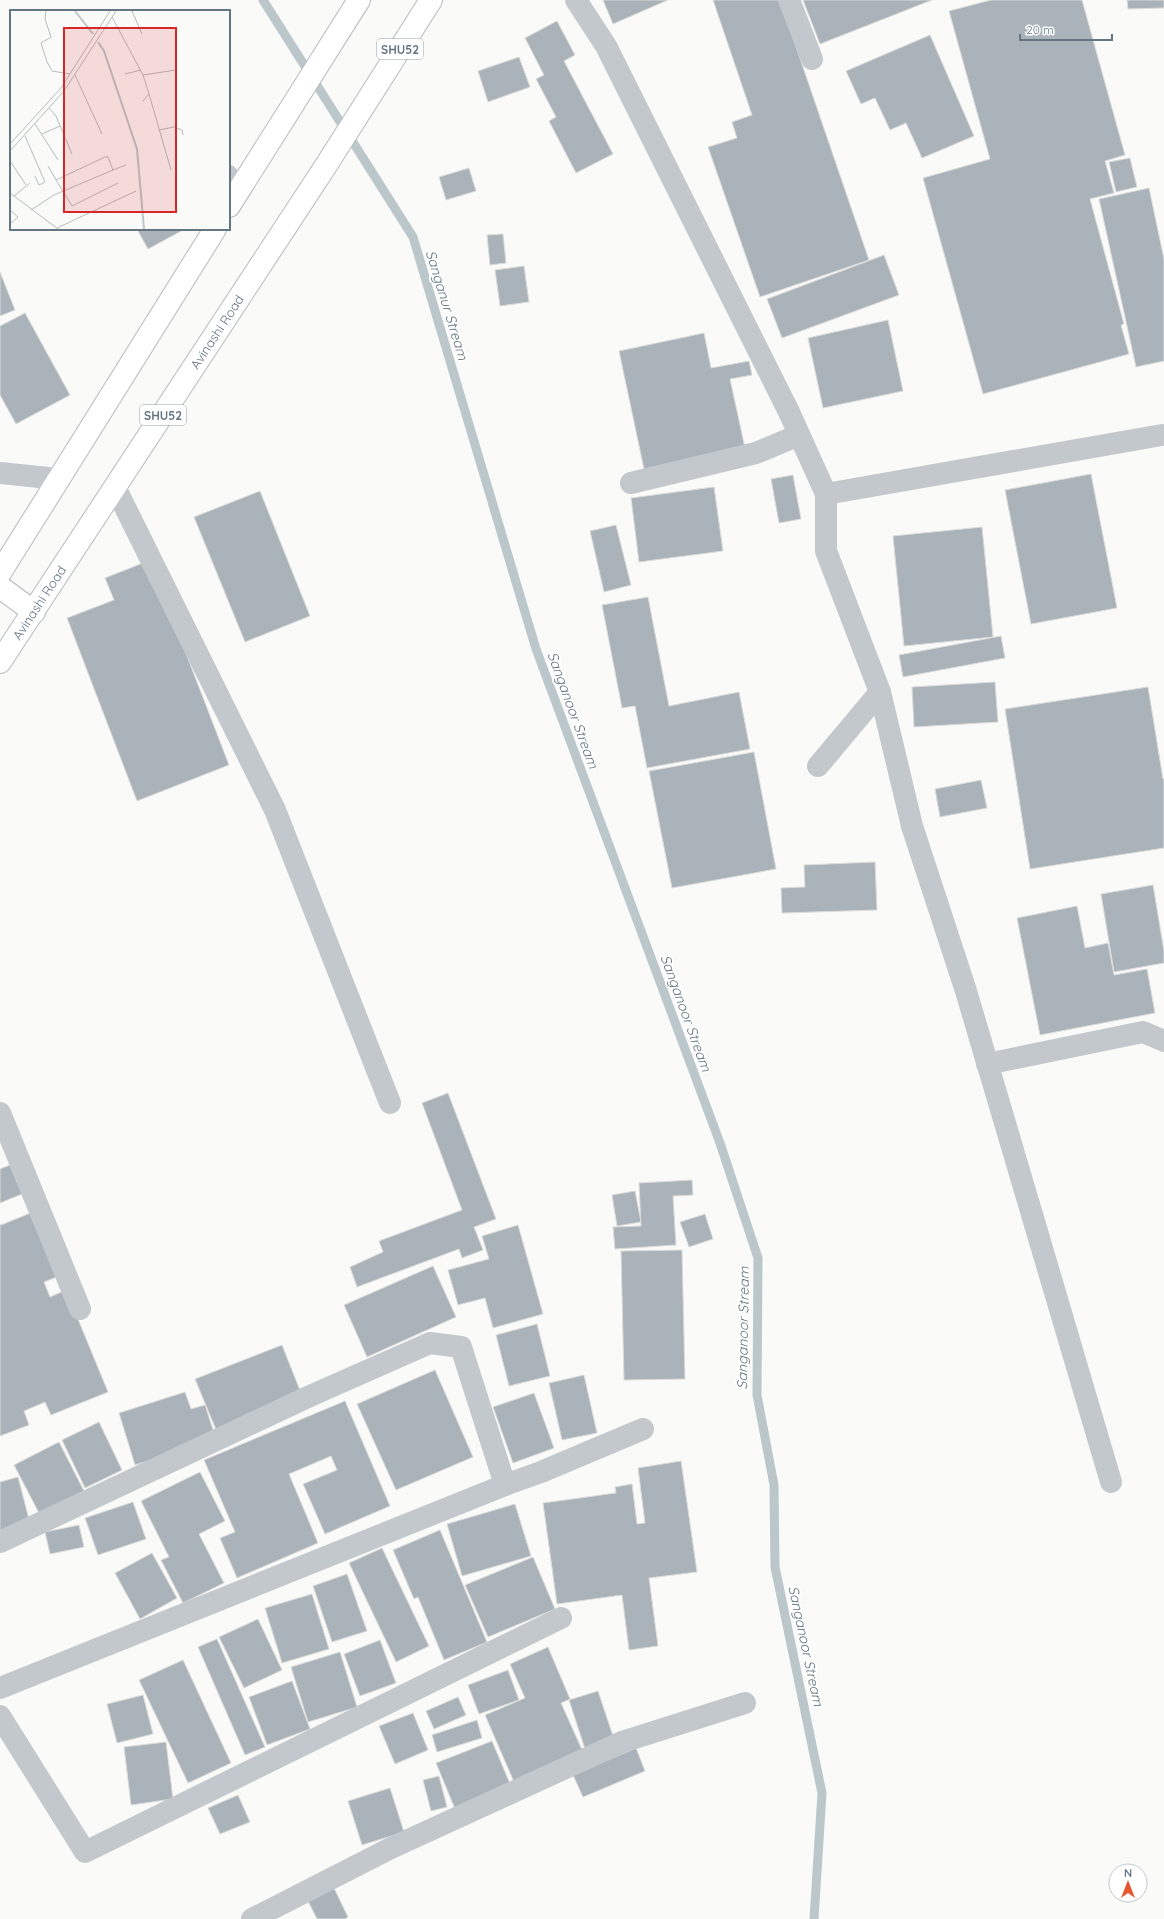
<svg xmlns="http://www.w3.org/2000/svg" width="1164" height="1919" font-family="Quicksand,sans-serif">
<rect width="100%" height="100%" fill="#fafaf8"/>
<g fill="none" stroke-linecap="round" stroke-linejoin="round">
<polyline stroke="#bbc7cb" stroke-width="9" points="263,0 413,237 536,649 720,1143 758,1258 757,1395 774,1485 775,1567 822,1793 814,1919"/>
</g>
<g fill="#aab3b9" stroke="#dcdcda">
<polygon points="603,0 668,0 613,24"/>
<polygon points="713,0 780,0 869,260 760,297 708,147 737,138 732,122 752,115"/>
<polygon points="803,0 932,0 820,44"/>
<polygon points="991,0 1082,0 1125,155 1105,161 1114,193 1090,199 1124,324 1121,325 1129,354 983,394 923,178 990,159 949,11"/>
<polygon points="1127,0 1164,0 1164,8 1128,9"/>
<polygon points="557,21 575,55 564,61 613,154 576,173 549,121 556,117 536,79 544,75 525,38"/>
<polygon points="930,35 974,136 922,158 906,123 890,130 875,98 861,104 846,71"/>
<polygon points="519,57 530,87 488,102 478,71"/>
<polygon points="1130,158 1137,187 1116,192 1109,162"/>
<polygon points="469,168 476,191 446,200 439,177"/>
<polygon points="1149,188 1164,259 1164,361 1136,367 1099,199"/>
<polygon points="137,229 185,229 148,249"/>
<polygon points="503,234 506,263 490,265 487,235"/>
<polygon points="884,255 899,295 782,338 767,299"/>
<polygon points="524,266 529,302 500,306 495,270"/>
<polygon points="0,272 15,310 0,316"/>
<polygon points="25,313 70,395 16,424 0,395 0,326"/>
<polygon points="888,320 903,391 823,408 808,338"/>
<polygon points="704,333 711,368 749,361 752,375 730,379 745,448 644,469 619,351"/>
<polygon points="1091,474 1117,608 1031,624 1005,490"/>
<polygon points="793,475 801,519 779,523 771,479"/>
<polygon points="714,487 723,551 639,562 631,498"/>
<polygon points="260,491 310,616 245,642 194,517"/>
<polygon points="616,525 631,585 604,592 590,531"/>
<polygon points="982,527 993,637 904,646 893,536"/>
<polygon points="148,561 170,612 229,765 137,801 67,618 114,600 105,578"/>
<polygon points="648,597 669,706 739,692 750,749 647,768 635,706 622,708 602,605"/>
<polygon points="1001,636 1005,658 903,677 899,655"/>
<polygon points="995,682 998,722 914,727 912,687"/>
<polygon points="1148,687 1163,779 1164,778 1164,848 1030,869 1005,709"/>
<polygon points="754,752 776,869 672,888 649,771"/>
<polygon points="981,780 987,808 940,817 935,789"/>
<polygon points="875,862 877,910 782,913 781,888 805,887 804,865"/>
<polygon points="1153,885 1164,951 1164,963 1114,972 1101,894"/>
<polygon points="1077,906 1085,948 1108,943 1114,975 1147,969 1155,1013 1040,1035 1017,918"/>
<polygon points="448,1093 496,1219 474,1227 483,1250 462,1258 459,1249 357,1287 350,1267 383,1252 379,1241 462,1210 422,1103"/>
<polygon points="10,1165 22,1194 0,1203 0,1169"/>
<polygon points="692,1180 693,1195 673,1196 676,1245 615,1249 613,1227 641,1226 639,1183"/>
<polygon points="635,1191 641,1222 617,1226 612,1195"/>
<polygon points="33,1212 59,1276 44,1282 50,1297 66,1290 108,1392 51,1415 45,1402 24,1411 29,1425 0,1436 0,1224 1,1225"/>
<polygon points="705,1214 713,1239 689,1247 680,1222"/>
<polygon points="518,1225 543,1314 493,1328 485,1298 458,1305 448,1270 489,1259 482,1236"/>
<polygon points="682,1250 685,1379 624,1380 621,1251"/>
<polygon points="433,1266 456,1317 367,1357 344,1305"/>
<polygon points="537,1324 550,1376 509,1386 496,1335"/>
<polygon points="282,1345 303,1398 217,1432 195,1379"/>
<polygon points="435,1370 473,1457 396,1490 357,1404"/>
<polygon points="584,1375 597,1433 562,1440 549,1383"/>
<polygon points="185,1392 191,1409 205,1405 216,1439 135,1465 119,1413"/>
<polygon points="534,1393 554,1448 513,1463 493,1407"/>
<polygon points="345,1401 390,1506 325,1534 303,1484 337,1470 331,1456 289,1474 318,1543 237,1578 220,1538 235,1532 204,1460"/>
<polygon points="99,1422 122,1470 85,1488 62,1440"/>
<polygon points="59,1442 84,1491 39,1513 14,1465"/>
<polygon points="681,1461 697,1572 649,1578 658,1646 629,1650 622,1595 557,1604 543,1503 616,1493 615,1487 632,1484 637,1524 645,1523 638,1468"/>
<polygon points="200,1472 225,1521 199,1534 224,1583 183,1603 161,1560 169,1557 141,1501"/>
<polygon points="18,1477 31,1527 0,1534 0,1482"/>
<polygon points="133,1502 146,1539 98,1555 85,1518"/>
<polygon points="515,1504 531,1556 462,1576 447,1524"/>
<polygon points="79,1525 84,1547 50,1554 45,1532"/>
<polygon points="440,1530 487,1642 444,1660 418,1597 414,1599 393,1550"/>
<polygon points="382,1548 429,1646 396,1662 349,1563"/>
<polygon points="152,1553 177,1598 140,1619 115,1573"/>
<polygon points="533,1557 555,1609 488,1637 465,1585"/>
<polygon points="347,1574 367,1631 332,1642 313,1586"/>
<polygon points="312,1594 329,1649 282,1663 265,1608"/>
<polygon points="258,1619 282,1670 244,1688 219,1637"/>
<polygon points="217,1639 265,1747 245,1755 198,1647"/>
<polygon points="380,1640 396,1683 360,1696 344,1654"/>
<polygon points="548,1647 570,1699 561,1703 583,1752 514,1782 485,1715 525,1698 510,1664"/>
<polygon points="340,1652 357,1707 308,1722 291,1667"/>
<polygon points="183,1660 231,1763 188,1783 139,1680"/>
<polygon points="508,1670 519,1700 479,1714 468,1685"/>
<polygon points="292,1681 310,1729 267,1745 249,1697"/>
<polygon points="598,1691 614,1739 585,1749 569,1700"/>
<polygon points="143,1695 153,1734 117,1743 107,1704"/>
<polygon points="458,1697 466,1715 434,1729 426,1711"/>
<polygon points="413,1713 428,1750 395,1764 379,1726"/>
<polygon points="477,1720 482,1738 437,1752 432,1735"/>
<polygon points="492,1741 511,1786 455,1809 436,1763"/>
<polygon points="166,1742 173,1799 131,1805 124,1747"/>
<polygon points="636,1748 645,1771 583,1797 573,1775"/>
<polygon points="439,1776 447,1807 431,1811 423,1780"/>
<polygon points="390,1788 404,1832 362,1845 348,1801"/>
<polygon points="238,1795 250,1822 220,1834 208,1808"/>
<polygon points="333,1886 348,1917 345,1919 317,1919 307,1899"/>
</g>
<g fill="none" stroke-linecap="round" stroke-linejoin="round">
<g stroke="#b5babe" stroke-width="24">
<g id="primary">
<polyline points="229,206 359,0"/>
<polyline points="0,573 215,229"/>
<polyline points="0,587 34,612"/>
<path id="s1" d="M0 662 325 167 431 0"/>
</g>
</g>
<polyline stroke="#c3c8cc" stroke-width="18" points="229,174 240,189"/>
<g stroke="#c3c8cc" stroke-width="22">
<polyline points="576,0 606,46 789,412 826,494 826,551 880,692 818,766"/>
<polyline points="789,0 812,59"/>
<polyline points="0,473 58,479"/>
<polyline points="631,483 756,453 799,435"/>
<polyline points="115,487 275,810 390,1103"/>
<polyline points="826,494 1162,435"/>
<polyline points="880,692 912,826 966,991 1111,1482"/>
<polyline points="987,1064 1143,1032 1164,1041"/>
<polyline points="0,1113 80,1309"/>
<polyline points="0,1542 310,1396 430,1343 461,1347 505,1485 541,1472 643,1429"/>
<polyline points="0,1688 505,1485"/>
<polyline points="0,1716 85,1852 561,1618"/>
<polyline points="252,1919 391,1848 622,1742 745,1703"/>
</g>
<use href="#primary" stroke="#fff" stroke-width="22"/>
</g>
<g text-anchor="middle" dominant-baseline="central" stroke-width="4" stroke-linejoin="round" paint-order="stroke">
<g fill="#fff" stroke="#939fa8" stroke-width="1">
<rect x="377" y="39" width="46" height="20" rx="3"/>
<rect x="140" y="405" width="46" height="20" rx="3"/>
</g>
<g font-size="12" font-weight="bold" fill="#657683">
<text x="400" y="49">SHU52</text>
<text x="163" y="415">SHU52</text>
</g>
<g font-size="13" fill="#657683" stroke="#fff">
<text stroke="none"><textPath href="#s1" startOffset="395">Avinashi Road</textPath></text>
<text stroke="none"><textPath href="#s1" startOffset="71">Avinashi Road</textPath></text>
</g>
<g font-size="14" font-style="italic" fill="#60757c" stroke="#fff">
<text transform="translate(447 305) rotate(73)">Sanganur Stream</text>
<text transform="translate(573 710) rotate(70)">Sanganoor Stream</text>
<text transform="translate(686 1013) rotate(70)">Sanganoor Stream</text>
<text transform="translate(743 1328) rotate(-89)">Sanganoor Stream</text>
<text transform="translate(806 1646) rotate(78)">Sanganoor Stream</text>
</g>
</g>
<g transform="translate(10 10)">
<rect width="220" height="220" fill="#fafaf8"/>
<path fill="none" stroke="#bbc7cb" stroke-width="2" d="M65 1 83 24M88 32 94 41 127 139 134 219"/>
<path fill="none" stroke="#b5bdc2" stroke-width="1" d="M36 1 35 9 41 27 31 33 37 52 42 61 60 64M122 1 132 24M102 7 133 65 139 84 133 91M115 64 131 60M65 65 92 124M133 65 166 60M139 84 161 160M39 98 46 106 62 144M25 114 48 150M149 120 164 117 172 120 173 125M32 124 50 116M15 126 35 172 29 175 25 166M0 134 51 78 100 1M0 141 54 81 106 1M0 151 16 175M38 156 46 170M108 173 62 196 46 170 95 147H98L103 160 116 155M0 183 48 219M4 186 20 173M0 200 8 207 0 214M21 200 44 185 103 160M47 218 126 181"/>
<path fill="#d62828" fill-opacity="0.15" stroke="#d62828" stroke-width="2" d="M54 18H166V202H54Z"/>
<rect width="220" height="220" fill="none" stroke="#657683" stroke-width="2"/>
</g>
<g transform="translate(1128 1883)"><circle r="19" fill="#ffffff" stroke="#c1c8cd"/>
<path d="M0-3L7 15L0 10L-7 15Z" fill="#e4572e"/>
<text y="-6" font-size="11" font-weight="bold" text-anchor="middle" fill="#657683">N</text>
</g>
<path d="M1020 34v6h92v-6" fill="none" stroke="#657683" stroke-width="2"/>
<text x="1026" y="34" font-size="12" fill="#657683" stroke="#ffffff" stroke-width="3" paint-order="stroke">20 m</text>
</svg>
